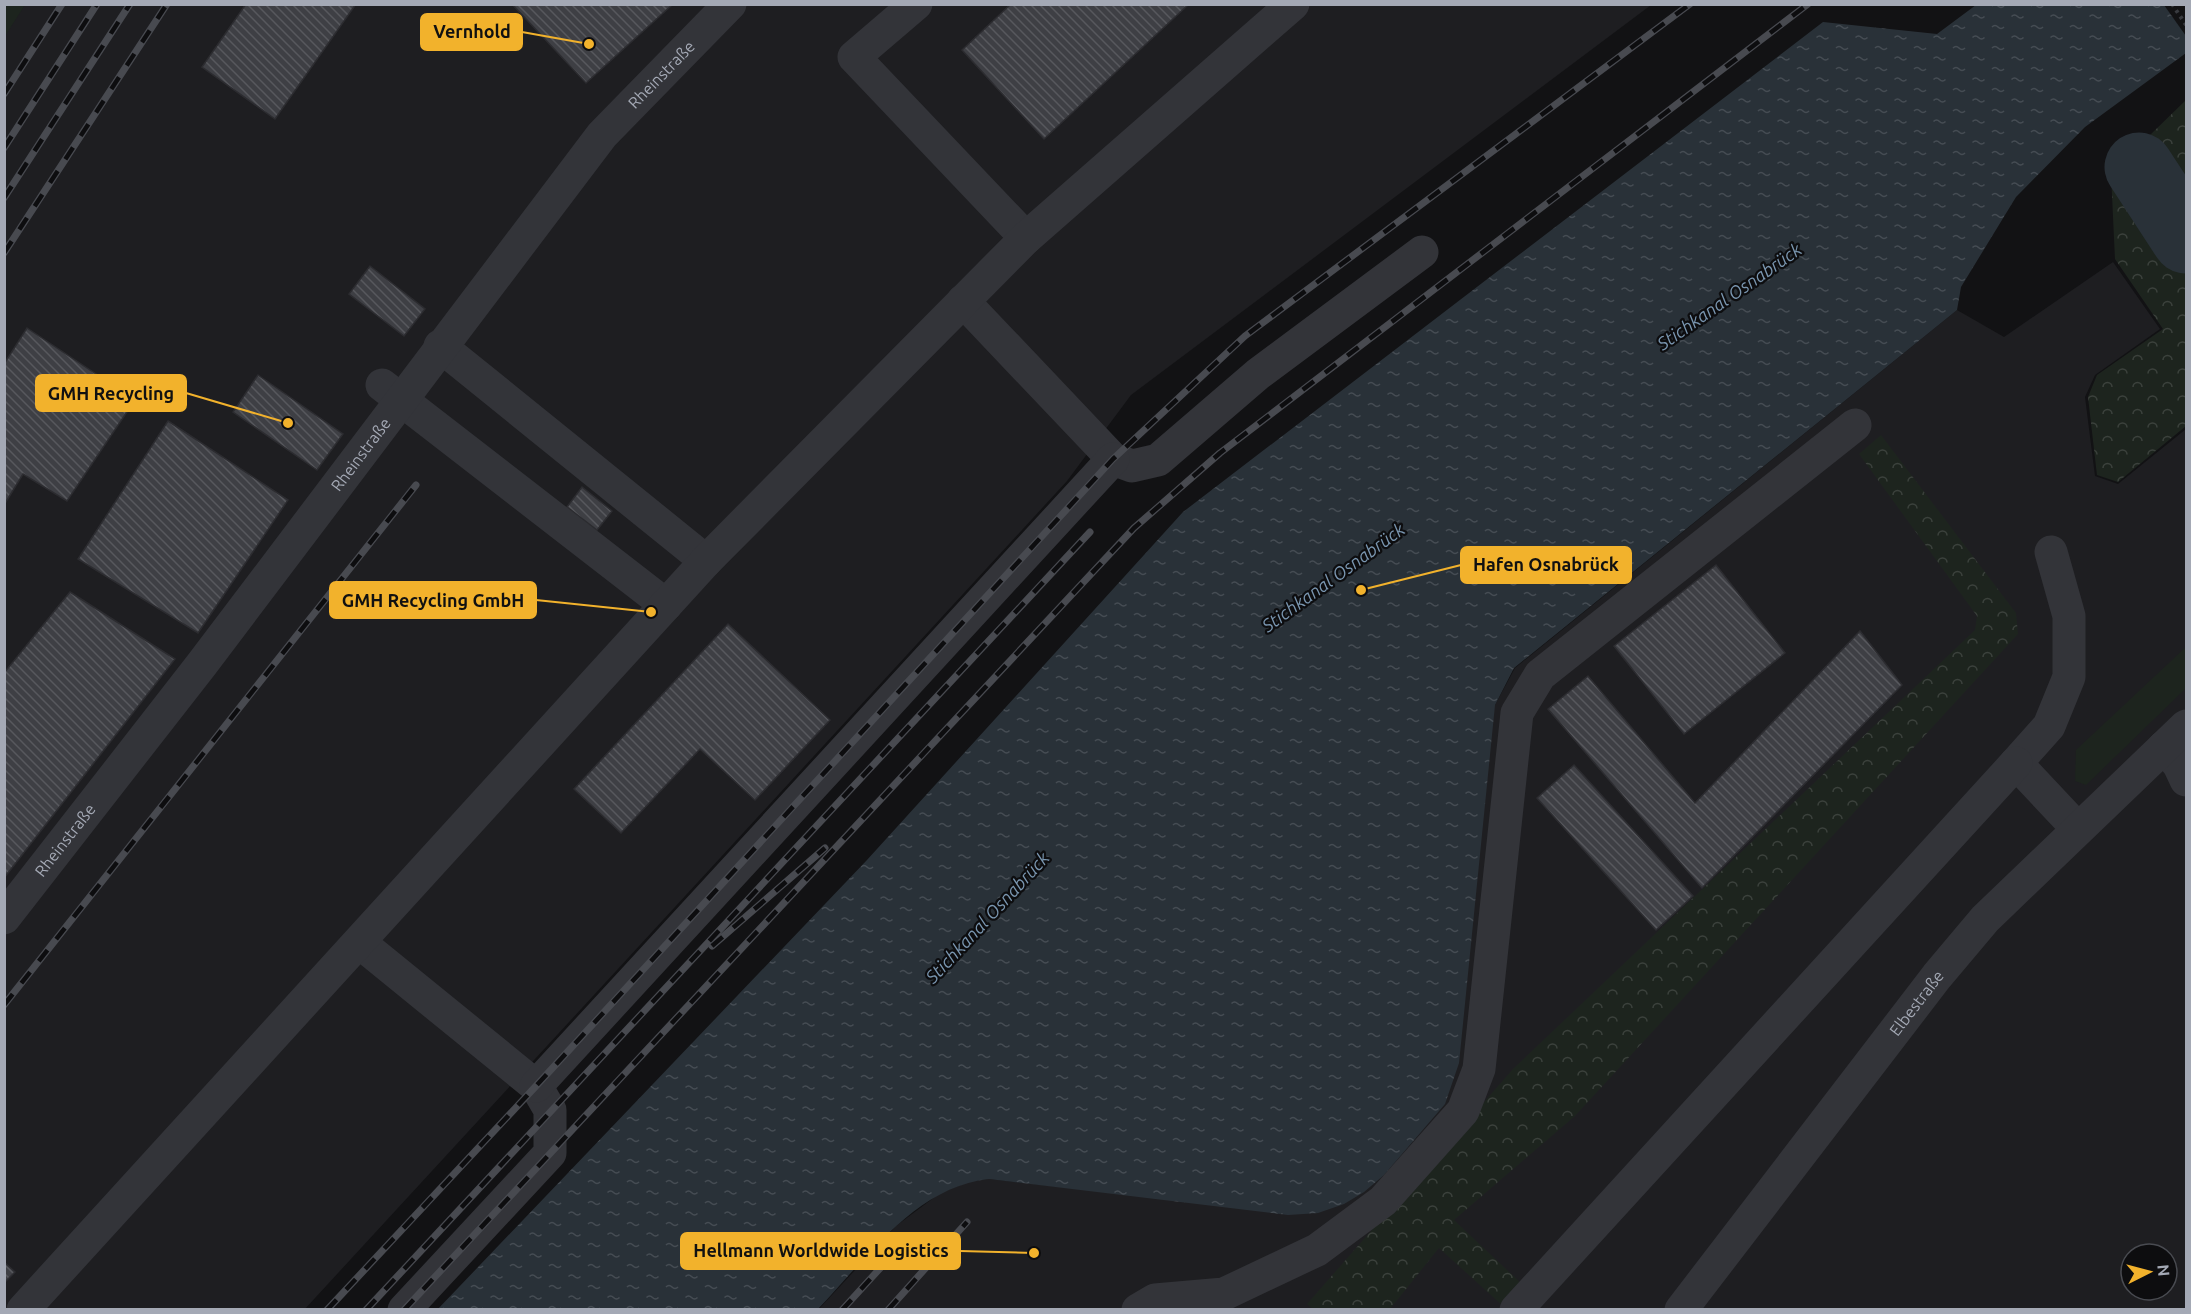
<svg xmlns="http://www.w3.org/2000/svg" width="2191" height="1314" font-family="Ubuntu,sans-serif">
<defs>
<pattern id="forest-crowns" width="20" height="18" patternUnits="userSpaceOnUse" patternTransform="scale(1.5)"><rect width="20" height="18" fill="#1d241e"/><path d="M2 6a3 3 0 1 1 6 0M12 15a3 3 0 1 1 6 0" fill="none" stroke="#3b413c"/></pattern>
<pattern id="water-ripples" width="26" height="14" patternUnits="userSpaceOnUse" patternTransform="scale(1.5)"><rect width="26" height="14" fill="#293138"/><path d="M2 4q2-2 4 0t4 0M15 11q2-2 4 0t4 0" fill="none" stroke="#454c53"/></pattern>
<pattern id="building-back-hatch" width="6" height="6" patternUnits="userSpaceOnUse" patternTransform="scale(1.5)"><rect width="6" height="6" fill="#3e3f44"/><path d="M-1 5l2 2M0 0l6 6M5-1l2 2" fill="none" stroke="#57585d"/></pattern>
</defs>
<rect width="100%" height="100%" fill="#121214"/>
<g fill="#1e1e21" fill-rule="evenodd">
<polygon points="25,4 1651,5 1131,395 1067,481 304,1310 5,1309 4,36"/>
<path d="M2113 262 2160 329 2095 375 2085 397 2095 476 2118 484 2186 429V1309L818 1310 896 1226 940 1193 971 1181 989 1179 1203 1203 1495 705 1515 668 1957 310 2004 337ZM2131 1254H2167V1290H2131Z"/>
</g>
<g fill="#1d241e">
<polygon points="5,4 25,5 5,36 4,5"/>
<polygon points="2186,647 2186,688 2086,785 2075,781 2076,750"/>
</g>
<g fill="url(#forest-crowns)">
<polygon points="2186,100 2186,426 2118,482 2097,475 2088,397 2097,375 2163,329 2115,259 2111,173"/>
<polygon points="1881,435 2016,613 2018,634 1575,1116 1454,1220 1523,1285 1503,1306 1439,1248 1390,1309 1313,1309 1307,1304 1513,1069 1975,630 1977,616 1859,454"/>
</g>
<path fill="url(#water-ripples)" d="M1976 5H2186V53L2085 127 2016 197 1961 287 1957 310 1514 668 1495 705 1459 1063 1445 1104 1384 1175 1364 1192 1344 1204 1318 1213 1288 1215 989 1179C915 1187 866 1259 818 1309L437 1310 867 860 1183 512 1823 22 1937 34Z"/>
<polygon fill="#121214" points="2164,5 2186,5 2186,36"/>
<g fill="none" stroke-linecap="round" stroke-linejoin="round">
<polyline stroke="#293138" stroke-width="69" points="2139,167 2186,239"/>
</g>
<g fill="url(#building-back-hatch)" stroke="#2c2c30" stroke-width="1.5">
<polygon points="246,4 356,4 275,119 202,67"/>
<polygon points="512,4 673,4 586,83"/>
<polygon points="1011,4 1189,4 1044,139 962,50"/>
<polygon points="370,266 425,309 404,336 349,294"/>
<polygon points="27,328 135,400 67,501 23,474 4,505 4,364"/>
<polygon points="258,375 343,434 317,470 233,412"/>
<polygon points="168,421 288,500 198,633 78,559"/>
<polygon points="582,487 612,511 597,530 567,507"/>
<polygon points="1716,565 1785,653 1684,734 1614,646"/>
<polygon points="70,592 175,659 4,878 4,673"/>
<polygon points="728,624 830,720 755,800 700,749 621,833 574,789"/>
<polygon points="1860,631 1902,685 1702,888 1548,709 1588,676 1695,803"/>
<polygon points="1574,765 1693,896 1656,930 1537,798"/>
<polygon points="4,1262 15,1272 4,1283"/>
</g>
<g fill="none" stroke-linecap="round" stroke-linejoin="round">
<polyline stroke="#393b40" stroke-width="4" stroke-dasharray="3 4.5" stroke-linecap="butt" points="2172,4 2186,25"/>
<g stroke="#333439" stroke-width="33">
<polyline points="916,4 854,57 1026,238"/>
<polyline points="963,301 1113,459 1132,466 1158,460 1258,374 1422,252"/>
<polyline points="440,346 706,561"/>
<polyline points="382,385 666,605"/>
<polyline points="2051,552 2069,616 2069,677 2049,726 2016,763 2078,829"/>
<polyline points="2164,747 2179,765 2186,780"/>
<path id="s1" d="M4 918 202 664 602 135 730 4"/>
<polyline points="359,942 536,1086 550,1110 550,1153 404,1310"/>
<polyline points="536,1086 1113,459"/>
<polyline points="23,1310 706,561 1026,238 1293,4"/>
<polyline points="1138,1310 1155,1300 1224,1294 1317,1250 1383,1201 1463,1111 1479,1069 1517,713 1540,675 1855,425"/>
<polyline points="1516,1310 2016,763"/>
<path id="s2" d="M1681 1310 1937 976 1985 919 2186 726"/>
</g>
<g stroke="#484a50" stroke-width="7">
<g id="rail">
<polyline points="4,94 62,4"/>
<polyline points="4,148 97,4"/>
<polyline points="4,198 130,4"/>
<polyline points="4,253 167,4"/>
<polyline points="712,946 825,848"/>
<polyline points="4,1005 416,485"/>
<polyline points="327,1310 536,1086 1113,459 1245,336 1690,4"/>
<polyline points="366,1310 1090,532"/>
<polyline points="404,1310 1134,528 1220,453 1808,4"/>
<polyline points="842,1310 904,1242"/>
<polyline points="888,1310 967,1222"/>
</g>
</g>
<use href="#rail" stroke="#0d0d0f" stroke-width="4.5" stroke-dasharray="14" stroke-linecap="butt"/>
</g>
<g text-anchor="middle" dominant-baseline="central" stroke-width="4.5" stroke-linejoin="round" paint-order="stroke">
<g font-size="16" fill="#a4a9b5" stroke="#0d0d0f">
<text stroke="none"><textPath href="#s1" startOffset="1070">Rheinstraße</textPath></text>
<text stroke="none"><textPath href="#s1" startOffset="585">Rheinstraße</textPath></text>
<text stroke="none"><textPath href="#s1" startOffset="99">Rheinstraße</textPath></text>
<text stroke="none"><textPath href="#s2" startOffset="387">Elbestraße</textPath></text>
</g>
<g font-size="18" font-style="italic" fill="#7a96b0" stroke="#0d0d0f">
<text transform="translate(1729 296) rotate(-35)">Stichkanal Osnabrück</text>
<text transform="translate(1333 577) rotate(-36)">Stichkanal Osnabrück</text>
<text transform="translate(987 917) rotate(-47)">Stichkanal Osnabrück</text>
</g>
</g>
<path fill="none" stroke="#f2b22c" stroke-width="2" d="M589 44L522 32M288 423L186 393M1361 590L1461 565M651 612L536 600M1034 1253L960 1251"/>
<g fill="#f2b22c" stroke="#0d0d0f" stroke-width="2">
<circle cx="589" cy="44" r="6"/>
<circle cx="288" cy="423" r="6"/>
<circle cx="1361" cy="590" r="6"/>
<circle cx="651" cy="612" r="6"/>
<circle cx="1034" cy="1253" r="6"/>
</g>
<g fill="#f2b22c" stroke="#f2b22c" stroke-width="2">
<rect x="421" y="14" width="101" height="36" rx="6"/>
<rect x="36" y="375" width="150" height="36" rx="6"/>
<rect x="1461" y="547" width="170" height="36" rx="6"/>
<rect x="330" y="582" width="206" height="36" rx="6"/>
<rect x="681" y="1233" width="279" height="36" rx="6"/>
</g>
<g font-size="18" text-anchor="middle" font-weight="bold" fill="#111">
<text x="472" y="38">Vernhold</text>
<text x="111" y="400">GMH Recycling</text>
<text x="1546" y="571">Hafen Osnabrück</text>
<text x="433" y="607">GMH Recycling GmbH</text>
<text x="821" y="1257">Hellmann Worldwide Logistics</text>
</g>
<rect width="2191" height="1314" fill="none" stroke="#a4a9b5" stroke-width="12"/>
<g transform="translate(2149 1272) rotate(84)"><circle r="28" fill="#0d0d0f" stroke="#494b51" stroke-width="1.5"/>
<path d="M0-4.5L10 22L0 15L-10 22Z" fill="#f2b22c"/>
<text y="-9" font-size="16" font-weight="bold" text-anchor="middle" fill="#a4a9b5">N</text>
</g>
</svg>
